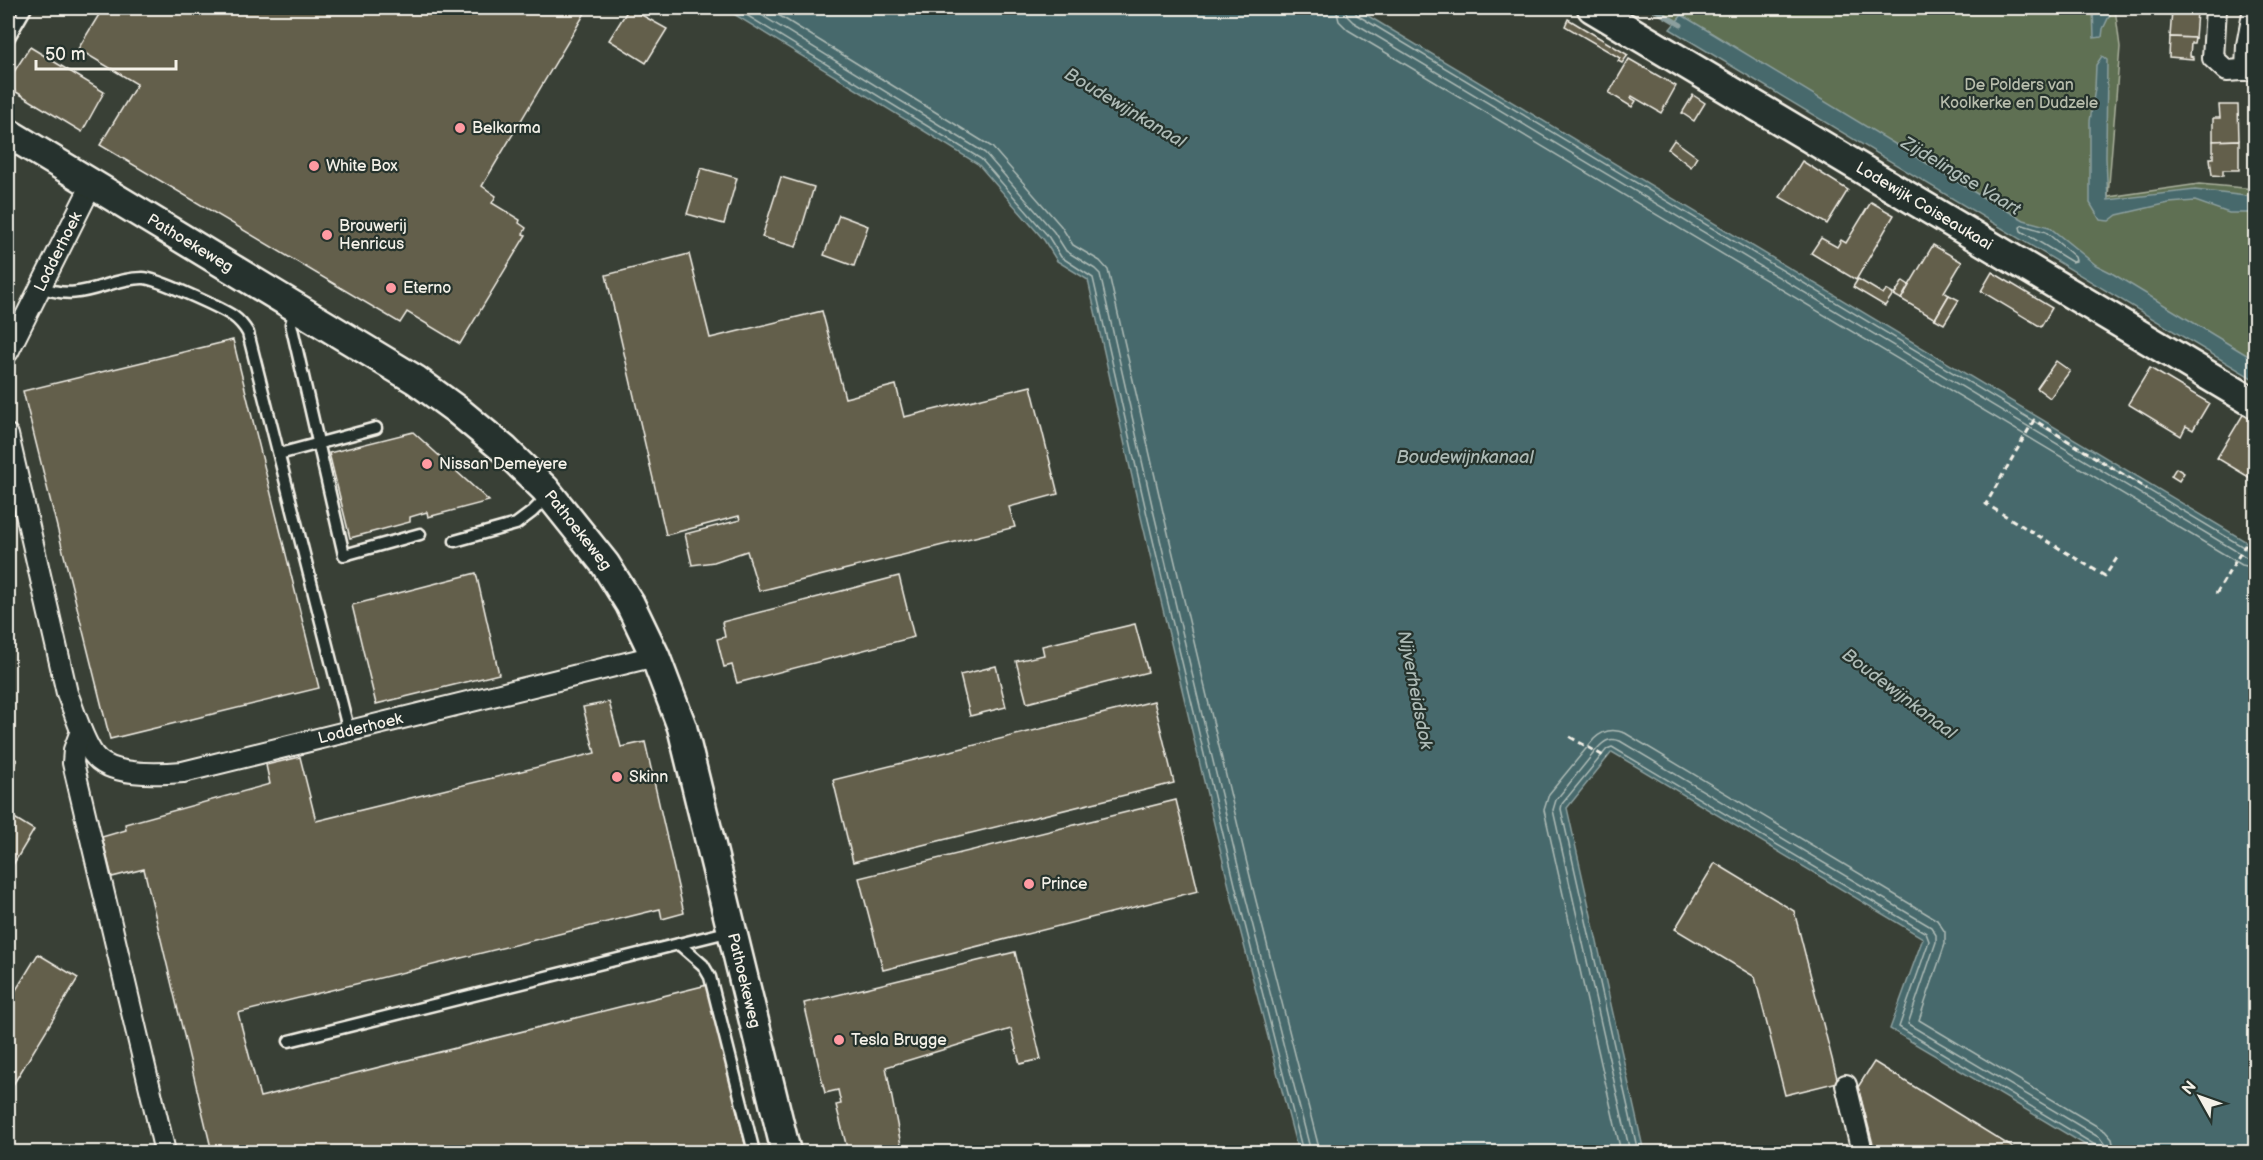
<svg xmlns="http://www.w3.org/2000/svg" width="2263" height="1160" font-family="'Balsamiq Sans',sans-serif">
<rect width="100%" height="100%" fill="#394036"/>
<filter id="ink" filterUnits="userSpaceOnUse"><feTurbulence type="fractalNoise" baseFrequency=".0167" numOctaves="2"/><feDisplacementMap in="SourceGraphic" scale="12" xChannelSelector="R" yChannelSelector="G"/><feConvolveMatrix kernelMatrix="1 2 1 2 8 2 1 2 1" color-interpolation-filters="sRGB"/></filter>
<g filter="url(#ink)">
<polygon fill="#5f7052" stroke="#aab09d" stroke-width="1.5" points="1650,8 2115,8 2120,47 2108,197 2199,184 2255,189 2255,370"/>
<g fill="#46696c" stroke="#8c9f9e" stroke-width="1.5">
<polygon points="724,8 1355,8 2255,547 2255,1152 2097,1152 1890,1029 1923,938 1612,752 1567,808 1644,1152 1298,1152 1232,899 1141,517 1088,280 1057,261 1044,240 978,164"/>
<polygon points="2093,8 2113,8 2103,29 2102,37 2094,38"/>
<polygon points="1682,15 1984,198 2024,220 2049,227 2096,265 2110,272 2255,360 2255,380 1670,29"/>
<polygon points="2102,56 2107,60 2106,158 2108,200 2195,190 2255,197 2255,213 2229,213 2195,201 2169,203 2117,215 2109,221 2100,220 2090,203 2090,121 2095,88 2096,65"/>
</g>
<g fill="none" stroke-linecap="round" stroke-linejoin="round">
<g stroke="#aebbb6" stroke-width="1.5">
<polyline points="735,8 981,159 1048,236 1061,257 1093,278 1147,515 1238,897 1303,1152"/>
<polyline points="750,8 985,153 1054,232 1066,251 1095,269 1100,274 1154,514 1245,895 1311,1152"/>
<polyline points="767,8 992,147 1061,226 1073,245 1100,261 1108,270 1163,512 1254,893 1320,1152"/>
<polyline points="1336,8 1339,21 1348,30 2242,565 2256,568"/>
<polyline points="1345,8 1347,16 1353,22 2246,557 2256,559"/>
<polyline points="1353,8 1357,15 2250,551 2256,552"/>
<polygon points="2023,225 2046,232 2075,257 2076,261 2072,262 2021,231 2020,227"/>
<path d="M1621 1152 1544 810 1549 794 1594 739C1603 730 1613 728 1625 733L1937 920 1945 932V944L1919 1020 2105 1131 2112 1139 2115 1152"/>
<path d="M1630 1152 1553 810 1556 800 1597 749C1604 741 1610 737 1620 741L1931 927 1936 935V942L1908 1024 2100 1138 2105 1145 2106 1152"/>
<polyline points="1638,1152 1561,809 1562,804 1607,749 1612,747 1926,933 1929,941 1899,1027 2095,1145 2099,1152"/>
</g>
<polyline stroke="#8c9f9e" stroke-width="5" points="1652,8 1681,25"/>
</g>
<g fill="#645e4c" stroke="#f4f1e8" stroke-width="1.5">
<polygon points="103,8 588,8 482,186 496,196 492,203 520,220 519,223 526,228 523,234 526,235 460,344 407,312 400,323 100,145 137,84 78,49"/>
<polygon points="629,8 667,29 646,63 609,40"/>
<polygon points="2173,8 2197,8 2197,12 2172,10"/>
<polygon points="2172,10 2197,12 2195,38 2170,37"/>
<polygon points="1568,19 1628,55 1622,63 1618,61 1620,58 1565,26"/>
<polygon points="2170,37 2195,38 2194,43 2191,43 2190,56 2193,57 2193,59 2169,57"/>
<polygon points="30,47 104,92 82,132 8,87 8,81"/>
<polygon points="1629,59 1676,86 1661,113 1632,96 1631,98 1636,101 1632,107 1609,93"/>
<polygon points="1693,95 1705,103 1694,121 1682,113"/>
<polygon points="2219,105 2238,105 2239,140 2213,141 2213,118 2220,118"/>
<polygon points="1674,140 1697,157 1691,167 1668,149"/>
<polygon points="2239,140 2239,170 2223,170 2223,176 2212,175 2210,158 2213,158 2213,141"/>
<polygon points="1802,161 1848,190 1827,224 1780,197"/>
<polygon points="701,168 737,178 724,224 687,214"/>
<polygon points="781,177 814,187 796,247 762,237"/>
<polygon points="1871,202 1894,215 1856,280 1811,253 1821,238 1837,247 1841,240 1846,243"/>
<polygon points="839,215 868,226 854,266 824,255"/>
<polygon points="1933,245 1962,262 1944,292 1949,295 1935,319 1901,299"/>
<polygon points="689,254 710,338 822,311 845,398 896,385 904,417 1031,386 1058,494 1009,507 1015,527 759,591 747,551 714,562 692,565 685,534 740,520 739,516 666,535 606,275"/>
<polygon points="1992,272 2052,308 2041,327 1981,291"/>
<polygon points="1858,279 1883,294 1886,290 1893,294 1885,306 1853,287"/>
<polygon points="1903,281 1909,285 1901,299 1894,295"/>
<polygon points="1949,295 1959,300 1944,324 1935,319"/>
<polygon points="233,340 319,688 110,739 23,391"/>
<polygon points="2056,361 2070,371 2050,398 2037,388"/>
<polygon points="2150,368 2209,403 2193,430 2186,426 2181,436 2128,404"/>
<polygon points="2244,413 2256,420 2256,474 2252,479 2217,458"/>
<polygon points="413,432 489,501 428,517 427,512 410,517 410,522 350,538 329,453"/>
<polygon points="2176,468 2184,473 2179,481 2171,476"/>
<polygon points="476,573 499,674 376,704 352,605"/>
<polygon points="899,576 914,637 737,683 732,665 724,667 717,639 725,637 722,622"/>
<polygon points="1135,624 1148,672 1027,703 1016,661 1044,655 1042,646"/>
<polygon points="996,666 1006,707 970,716 960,675"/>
<polygon points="1154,701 1174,783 853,862 833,780"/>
<polygon points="609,702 621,747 645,742 684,913 662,919 660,909 238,1013 260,1097 707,985 747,1152 212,1152 144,869 112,877 102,837 126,830 125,824 270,784 266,765 300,757 316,821 595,753 583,707"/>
<polygon points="8,754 17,760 8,777"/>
<polygon points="1176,800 1198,891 883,970 859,878"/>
<polygon points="8,814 34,830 8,873"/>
<polygon points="1715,863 1794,911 1838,1082 1785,1095 1755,977 1675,929"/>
<polygon points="1015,952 1041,1059 1020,1064 1011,1029 886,1067 901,1145 877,1152 848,1152 836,1105 841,1104 838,1090 825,1093 804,1003"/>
<polygon points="38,954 78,978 8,1093 8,1003"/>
<polygon points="1874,1062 2020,1152 1875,1152 1858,1087"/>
</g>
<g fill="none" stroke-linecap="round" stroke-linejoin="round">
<g stroke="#f4f1e8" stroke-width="15">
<g id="lane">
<polyline points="8,39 26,8"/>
<path d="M39 286C81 305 106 278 143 278 156 278 221 308 233 316 240 321 244 326 248 333L349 732"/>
<polyline points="296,308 291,324 344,555 420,534"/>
<polyline points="279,454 376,428"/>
<polyline points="455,541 516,524 532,512 549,495"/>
<polyline points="679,944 703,965 710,977 754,1152"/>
<polyline points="289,1041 731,931"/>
</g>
</g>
<g stroke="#f4f1e8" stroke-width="24">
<g id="street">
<polyline points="2216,8 2213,58 2227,71 2256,69"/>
<polyline points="2246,70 2247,45 2254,8"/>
<path id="s1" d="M8 352 92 184"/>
<path id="s2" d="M8 435 67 693C75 713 81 736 93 754 109 777 158 774 183 772L655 656"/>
<polyline points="81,731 74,750 73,763 165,1152"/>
<polyline points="1846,1085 1862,1152"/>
</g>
</g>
<g stroke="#f4f1e8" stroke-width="33">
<g id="secondary">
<path id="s3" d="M1592 8 2256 404"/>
<path id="s4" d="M8 133 416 380 457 410 505 450 545 489 605 564 630 604 655 656 682 727 786 1152"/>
</g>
</g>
<g stroke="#f4f1e8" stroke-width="3" stroke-dasharray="6 4.5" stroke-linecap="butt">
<polyline points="8,106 14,110"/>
<polyline points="2117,558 2105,576 1986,504 2034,420 2147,489"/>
<polyline points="2216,594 2247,542"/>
<polyline points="1570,737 1607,758"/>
</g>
<use href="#lane" stroke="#26332d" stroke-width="10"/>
<use href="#street" stroke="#26332d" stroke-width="20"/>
<use href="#secondary" stroke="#26332d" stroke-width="28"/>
</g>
</g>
<g fill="#ff9aa2" stroke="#26332d" stroke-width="2">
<circle cx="460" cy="128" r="6"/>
<circle cx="314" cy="166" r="6"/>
<circle cx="327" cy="235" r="6"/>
<circle cx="391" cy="288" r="6"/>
<circle cx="427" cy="464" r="6"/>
<circle cx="617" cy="777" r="6"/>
<circle cx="1029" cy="884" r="6"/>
<circle cx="839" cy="1040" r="6"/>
</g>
<g text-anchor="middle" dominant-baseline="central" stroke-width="4.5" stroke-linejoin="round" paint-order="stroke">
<g font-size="16" fill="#b8bdac" stroke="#26332d">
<text x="2019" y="85">De Polders van<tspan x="2019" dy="18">Koolkerke en Dudzele</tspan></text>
</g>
<g font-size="16" fill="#f4f1e8" stroke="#26332d" text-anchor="start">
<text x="472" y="128">Belkarma</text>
<text x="326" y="166">White Box</text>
<text x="339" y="226">Brouwerij<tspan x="339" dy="18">Henricus</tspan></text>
<text x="403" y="288">Eterno</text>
<text x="439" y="464">Nissan Demeyere</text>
<text x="629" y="777">Skinn</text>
<text x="1041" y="884">Prince</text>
<text x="851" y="1040">Tesla Brugge</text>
</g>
<g font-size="16" fill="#f4f1e8" stroke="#26332d">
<text stroke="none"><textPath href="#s3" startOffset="387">Lodewijk Coiseaukaai</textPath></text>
<text stroke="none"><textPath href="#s4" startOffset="213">Pathoekeweg</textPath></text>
<text stroke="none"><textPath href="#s1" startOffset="112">Lodderhoek</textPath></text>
<text stroke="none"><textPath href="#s4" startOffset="699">Pathoekeweg</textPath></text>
<text stroke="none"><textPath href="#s2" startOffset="609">Lodderhoek</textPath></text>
<text stroke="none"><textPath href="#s4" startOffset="1184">Pathoekeweg</textPath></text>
</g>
<g font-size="18" font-style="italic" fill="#aebbb6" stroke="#26332d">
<text transform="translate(1125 108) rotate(31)">Boudewijnkanaal</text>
<text transform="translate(1961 176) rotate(31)">Zijdelingse Vaart</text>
<text x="1465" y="457">Boudewijnkanaal</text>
<text transform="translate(1415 690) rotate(79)">Nijverheidsdok</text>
<text transform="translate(1899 694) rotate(37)">Boudewijnkanaal</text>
</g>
</g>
<rect width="2263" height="1160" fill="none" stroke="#26332d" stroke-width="30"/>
<rect x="15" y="15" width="2233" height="1130" fill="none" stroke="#f4f1e8" stroke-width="2" filter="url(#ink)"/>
<g transform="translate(2200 1097) rotate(310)" stroke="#26332d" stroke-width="4.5" paint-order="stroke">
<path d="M0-4.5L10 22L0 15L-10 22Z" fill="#f4f1e8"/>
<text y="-9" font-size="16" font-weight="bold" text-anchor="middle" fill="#f4f1e8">N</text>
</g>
<path d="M36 60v9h140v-9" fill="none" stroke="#f4f1e8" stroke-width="3"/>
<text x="45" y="60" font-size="18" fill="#f4f1e8" stroke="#26332d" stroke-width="4.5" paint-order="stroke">50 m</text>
</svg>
